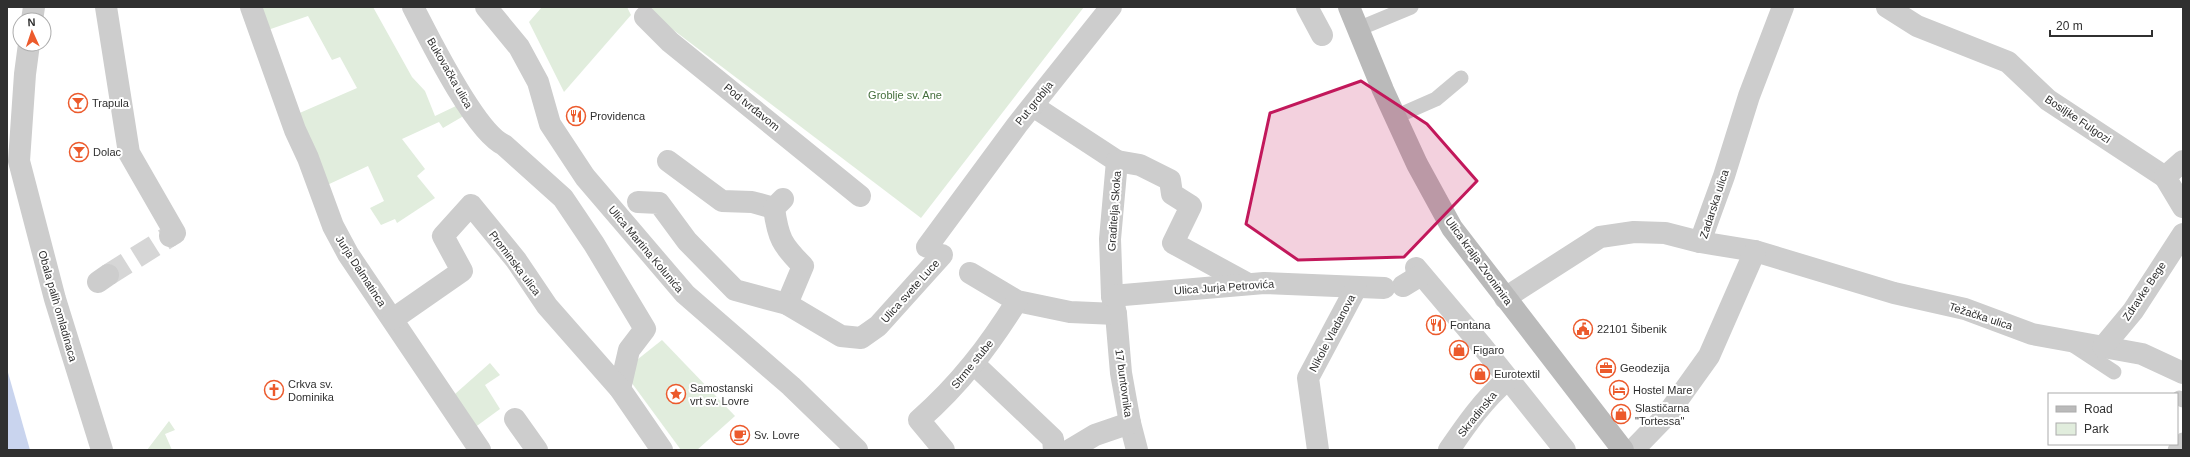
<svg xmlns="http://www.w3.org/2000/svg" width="2190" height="457" font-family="Helvetica,sans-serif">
<rect width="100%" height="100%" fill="#fff"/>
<g fill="#e1eddd">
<polygon points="256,7 373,7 412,77 425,91 435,116 458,105 467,114 443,128 439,122 402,139 425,169 417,176 435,198 397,223 395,219 381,225 370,208 384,201 368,166 325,186 295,115 357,88 340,57 332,60 308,16 265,31"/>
<polygon points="542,7 627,7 631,15 564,92 529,22"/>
<polygon points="648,7 1084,7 921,218 651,13"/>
<polygon points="662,340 735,416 697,450 681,450 623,371"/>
<polygon points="490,363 500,375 485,385 500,409 474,428 455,394"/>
<polygon points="169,421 175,430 165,434 172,450 147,450"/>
</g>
<polygon fill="#c9d4ee" points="7,369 30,450 7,450"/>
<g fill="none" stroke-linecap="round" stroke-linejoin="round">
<polyline stroke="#d6d6d6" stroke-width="22" stroke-dasharray="22 11" stroke-linecap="butt" points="108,275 170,236"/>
<g stroke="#cdcdcd" stroke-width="15">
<polyline points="1358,29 1411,7"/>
<polyline points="1395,117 1436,99 1461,78"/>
<polyline points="2073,345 2114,372"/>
<polyline points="2179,398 2183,400"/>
<polyline points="2175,450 2183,440"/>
</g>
<g stroke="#cdcdcd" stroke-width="22">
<polyline points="106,7 129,153 175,233 170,236"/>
<polyline points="251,7 295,130 308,158 333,226 348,254 480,450"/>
<path d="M413 7C429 38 475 132 504 145L563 198 594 244 645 329 629 350 620 389"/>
<polyline points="486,7 519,47 538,82 550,124 585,177 685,294 791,386 857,450"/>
<polyline points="1307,7 1322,35"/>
<polyline points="1783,7 1749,96 1724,176 1700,242 1755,251 1894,293 1965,309 2032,334 2142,354 2183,373"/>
<polyline points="1887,7 1917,26 2008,62 2048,100 2165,177"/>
<polyline points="645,17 670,42 860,196"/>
<polyline points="32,20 34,7"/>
<polyline points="29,44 25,74 19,161 55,299 102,450"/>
<polyline points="1033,106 1117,161 1110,239 1112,296 1116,314 1121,373 1130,423 1137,450"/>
<polyline points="668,161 722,201 752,202 774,208"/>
<polyline points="1117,161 1140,165 1170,180 1172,194 1191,206 1173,243 1248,284"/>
<polyline points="2183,161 2165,177 2183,207"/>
<path d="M783 199 774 208C778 238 782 245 803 266L787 304"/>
<polyline points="638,202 659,203 687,241 735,290 787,304 841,336 861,338 878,326 942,255"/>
<polyline points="927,247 1017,125 1111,7"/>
<polyline points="1416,268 1482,346 1565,450"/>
<polyline points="970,273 1017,301 1070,312 1116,314"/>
<polyline points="98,282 108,275"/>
<polyline points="1403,286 1421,275"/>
<polyline points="1112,296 1264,283 1384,288"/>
<polyline points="1505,298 1600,237 1634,232 1665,233 1700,242"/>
<polyline points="393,319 462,271 443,236 471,205 516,260 547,306 620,389 662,450"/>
<polyline points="2103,347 2133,311 2183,234"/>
<polyline points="974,364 1053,439 1054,450"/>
<polyline points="515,419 537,450"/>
<path d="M944 450 919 420C960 384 988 347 1017 301"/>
<polyline points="1070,450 1095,435 1130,423"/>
<polyline points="1318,450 1308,378 1356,288"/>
<path d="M1449 450C1466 425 1484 399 1507 380"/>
<polyline points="1633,450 1666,416 1709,356 1755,251"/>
</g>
<polyline stroke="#bababa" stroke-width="22" points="1349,7 1383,90 1417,164 1452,228 1623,450"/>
</g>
<path fill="#c2185b" fill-opacity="0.2" stroke="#c2185b" stroke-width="3" stroke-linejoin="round" d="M1361 81 1427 124 1477 181 1404 257 1298 260 1246 224 1270 113Z"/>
<defs>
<g id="bar-ring" transform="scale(1)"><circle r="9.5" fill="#fff" stroke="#ec5a2c" stroke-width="1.5"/><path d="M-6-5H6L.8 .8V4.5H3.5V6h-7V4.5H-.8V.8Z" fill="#ec5a2c"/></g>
<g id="restaurant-ring" transform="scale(1)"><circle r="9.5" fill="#fff" stroke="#ec5a2c" stroke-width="1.5"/><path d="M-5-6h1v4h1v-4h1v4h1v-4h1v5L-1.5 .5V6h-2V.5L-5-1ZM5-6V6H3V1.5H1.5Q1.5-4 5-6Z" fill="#ec5a2c"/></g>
<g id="civic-ring" transform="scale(1)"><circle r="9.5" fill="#fff" stroke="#ec5a2c" stroke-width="1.5"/><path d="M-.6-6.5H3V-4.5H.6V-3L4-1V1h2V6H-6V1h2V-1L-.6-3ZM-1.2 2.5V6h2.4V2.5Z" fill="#ec5a2c"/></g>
<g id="shop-ring" transform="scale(1)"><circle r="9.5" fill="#fff" stroke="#ec5a2c" stroke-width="1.5"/><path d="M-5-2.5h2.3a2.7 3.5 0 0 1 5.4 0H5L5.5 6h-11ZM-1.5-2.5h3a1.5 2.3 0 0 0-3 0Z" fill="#ec5a2c"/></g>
<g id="office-ring" transform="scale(1)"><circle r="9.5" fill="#fff" stroke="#ec5a2c" stroke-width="1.5"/><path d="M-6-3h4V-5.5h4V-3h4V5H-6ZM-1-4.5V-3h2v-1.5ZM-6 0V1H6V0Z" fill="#ec5a2c"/></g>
<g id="church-ring" transform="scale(1)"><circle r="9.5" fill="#fff" stroke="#ec5a2c" stroke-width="1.5"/><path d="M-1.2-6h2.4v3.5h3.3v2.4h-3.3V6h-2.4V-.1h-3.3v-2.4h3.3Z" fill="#ec5a2c"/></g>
<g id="hotel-ring" transform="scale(1)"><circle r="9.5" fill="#fff" stroke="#ec5a2c" stroke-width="1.5"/><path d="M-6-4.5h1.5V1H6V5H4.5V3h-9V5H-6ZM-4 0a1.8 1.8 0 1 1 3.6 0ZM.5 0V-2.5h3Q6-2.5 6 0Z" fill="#ec5a2c"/></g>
<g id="sight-ring" transform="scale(1)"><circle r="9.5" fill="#fff" stroke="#ec5a2c" stroke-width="1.5"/><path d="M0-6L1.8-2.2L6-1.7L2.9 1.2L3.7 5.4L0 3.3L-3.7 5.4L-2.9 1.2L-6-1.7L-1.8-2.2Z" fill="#ec5a2c"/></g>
<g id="cafe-ring" transform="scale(1)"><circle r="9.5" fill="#fff" stroke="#ec5a2c" stroke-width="1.5"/><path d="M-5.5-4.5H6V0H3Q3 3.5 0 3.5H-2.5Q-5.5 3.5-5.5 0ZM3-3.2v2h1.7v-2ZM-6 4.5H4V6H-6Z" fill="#ec5a2c"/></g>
</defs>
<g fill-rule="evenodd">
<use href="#bar-ring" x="78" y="103"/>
<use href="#restaurant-ring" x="576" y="116"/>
<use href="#bar-ring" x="79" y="152"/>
<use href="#restaurant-ring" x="1436" y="325"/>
<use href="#civic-ring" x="1583" y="329"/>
<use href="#shop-ring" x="1459" y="350"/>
<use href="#office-ring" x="1606" y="368"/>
<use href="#shop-ring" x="1480" y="374"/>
<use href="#church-ring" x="274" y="390"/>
<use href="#hotel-ring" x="1619" y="390"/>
<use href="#sight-ring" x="676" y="394"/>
<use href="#shop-ring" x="1621" y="414"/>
<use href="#cafe-ring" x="740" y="435"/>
</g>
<g text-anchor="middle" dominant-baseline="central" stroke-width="4" stroke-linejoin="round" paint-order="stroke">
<g font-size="11" fill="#303030" stroke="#fff">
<text transform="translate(450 73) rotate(60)">Bukovačka ulica</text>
<text transform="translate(1034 103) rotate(-51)">Put groblja</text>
<text transform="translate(752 107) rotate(39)">Pod tvrđavom</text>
<text transform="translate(2078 119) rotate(34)">Bosiljke Fulgozi</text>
<text transform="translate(1714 204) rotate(-72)">Zadarska ulica</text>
<text transform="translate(1114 211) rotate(-86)">Graditelja Skoka</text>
<text transform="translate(646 249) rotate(50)">Ulica Martina Kolunića</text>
<text transform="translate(1479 261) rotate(54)">Ulica kralja Zvonimira</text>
<text transform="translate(515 263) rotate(53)">Prominska ulica</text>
<text transform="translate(361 271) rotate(57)">Jurja Dalmatinca</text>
<text transform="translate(1224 287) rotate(-4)">Ulica Jurja Petrovića</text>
<text transform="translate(910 291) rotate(-48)">Ulica svete Luce</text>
<text transform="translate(2144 291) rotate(-56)">Zdravke Bege</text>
<text transform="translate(58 306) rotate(74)">Obala palih omladinaca</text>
<text transform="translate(1981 316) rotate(18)">Težačka ulica</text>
<text transform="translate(1332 333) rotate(-62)">Nikole Vladanova</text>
<text transform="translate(972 364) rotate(-51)">Strme stube</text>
<text transform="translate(1124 383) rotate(82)">17 buntovnika</text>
<text transform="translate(1477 414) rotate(-51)">Skradinska</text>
</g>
<g font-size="11" fill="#436e3b" stroke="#fff">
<text x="905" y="95">Groblje sv. Ane</text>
</g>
<g font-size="11" fill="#303030" stroke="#fff" text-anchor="start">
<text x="92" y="103">Trapula</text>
<text x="590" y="116">Providenca</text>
<text x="93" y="152">Dolac</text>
<text x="1450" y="325">Fontana</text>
<text x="1597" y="329">22101 Šibenik</text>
<text x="1473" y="350">Figaro</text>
<text x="1620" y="368">Geodezija</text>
<text x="1494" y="374">Eurotextil</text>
<text x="288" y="384">Crkva sv.<tspan x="288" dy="13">Dominika</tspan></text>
<text x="690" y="388">Samostanski<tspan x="690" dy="13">vrt sv. Lovre</tspan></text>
<text x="1633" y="390">Hostel Mare</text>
<text x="1635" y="408">Slastičarna<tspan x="1635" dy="13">"Tortessa"</tspan></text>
<text x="754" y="435">Sv. Lovre</text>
</g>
</g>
<rect width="2190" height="457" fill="none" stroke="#303030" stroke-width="16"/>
<rect x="2048" y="393" width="130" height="52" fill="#ffffff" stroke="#acacac"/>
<rect x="2056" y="406" width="20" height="6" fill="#bababa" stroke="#acacac"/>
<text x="2084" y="413" font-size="12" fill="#303030">Road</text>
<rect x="2056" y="423" width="20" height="12" fill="#e1eddd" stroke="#acacac"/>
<text x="2084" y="433" font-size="12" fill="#303030">Park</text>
<g transform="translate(32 32) rotate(357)"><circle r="19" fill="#ffffff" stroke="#acacac"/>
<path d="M0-3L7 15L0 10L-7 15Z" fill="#ec5a2c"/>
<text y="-6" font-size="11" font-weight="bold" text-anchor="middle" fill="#303030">N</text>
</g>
<path d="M2050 30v6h102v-6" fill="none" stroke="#303030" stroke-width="2"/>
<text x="2056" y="30" font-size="12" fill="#303030" stroke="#ffffff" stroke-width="3" paint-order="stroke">20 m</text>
</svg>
